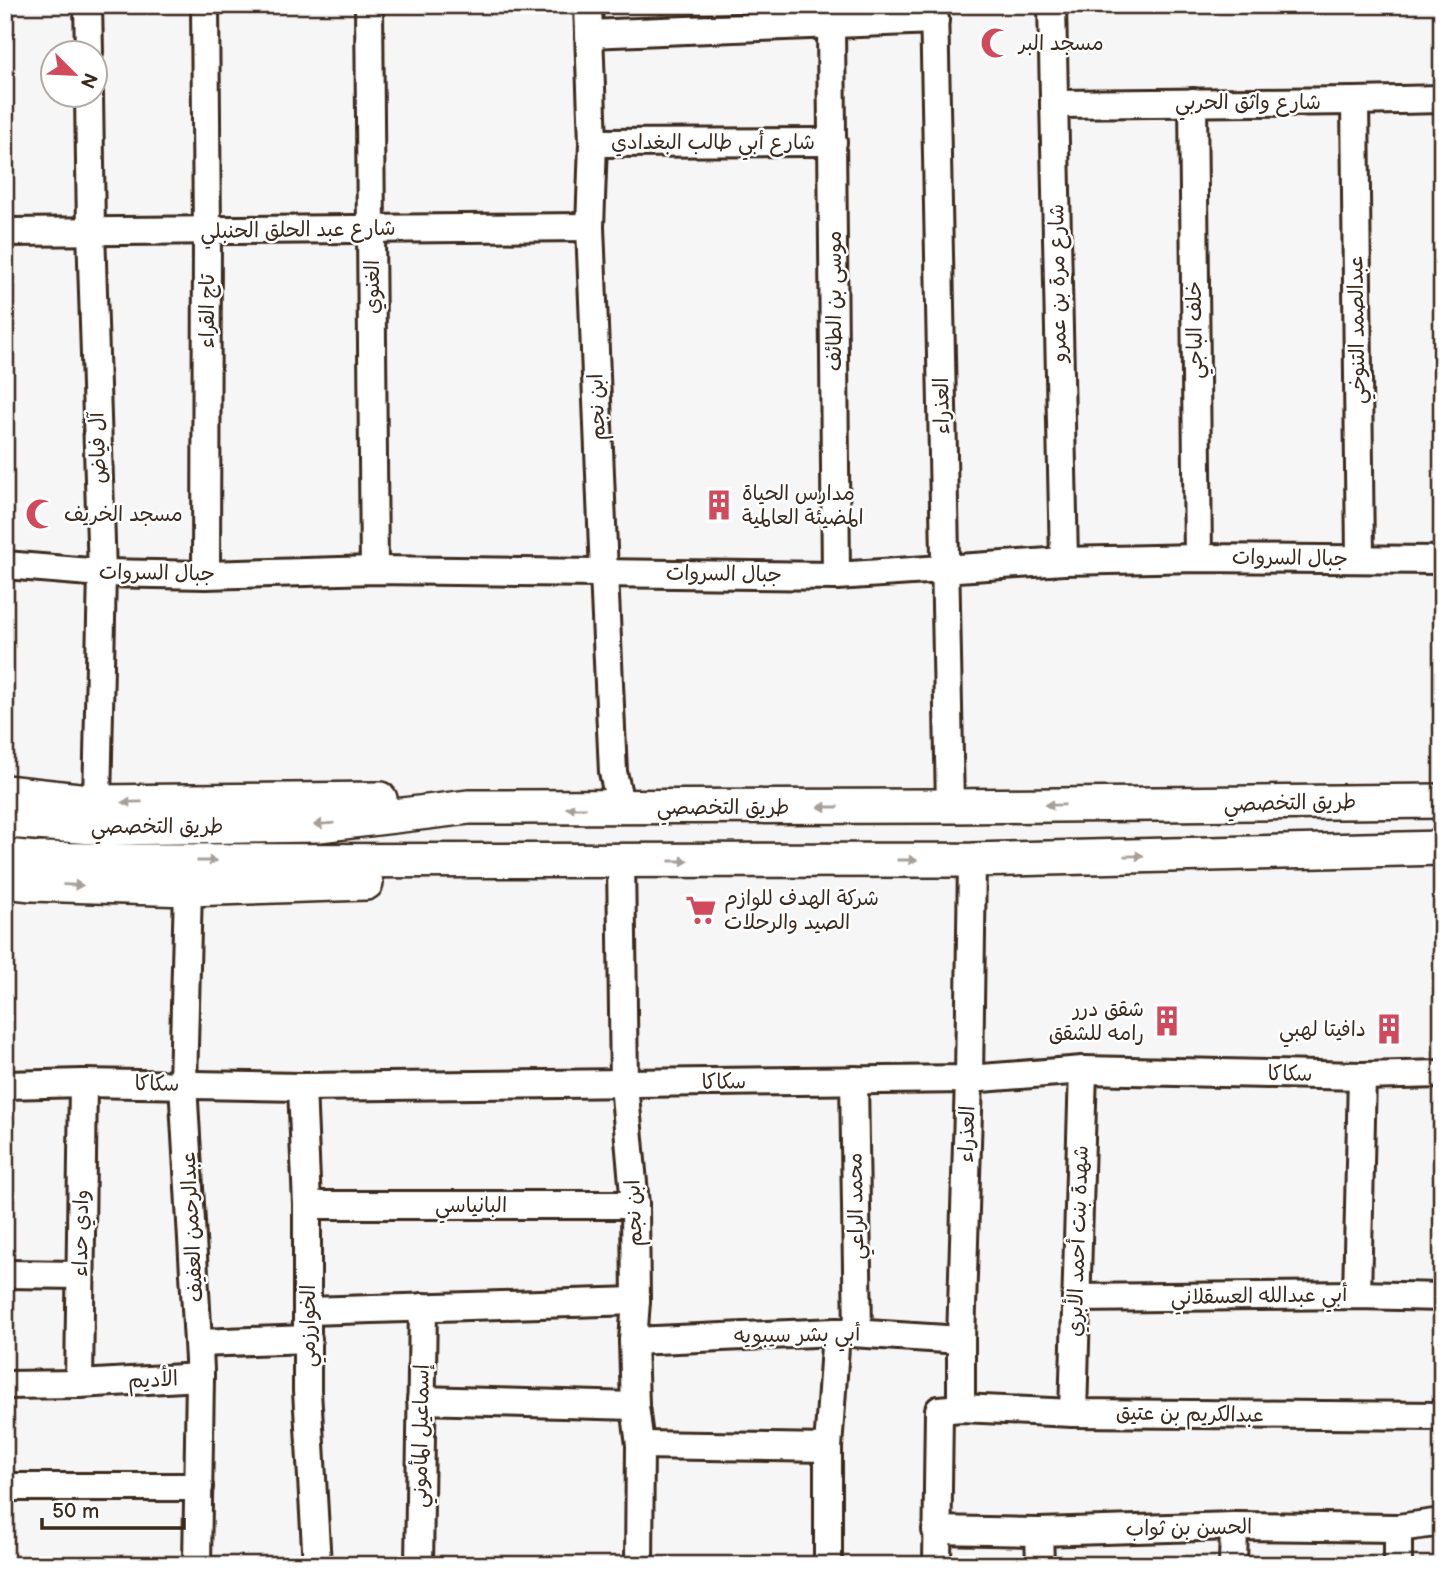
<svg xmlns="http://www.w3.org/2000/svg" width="1447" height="1570" font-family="'Balsamiq Sans','Playpen Sans Arabic',sans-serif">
<rect width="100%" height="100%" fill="#f7f6f6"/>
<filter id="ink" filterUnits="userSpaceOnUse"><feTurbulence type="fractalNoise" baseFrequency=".0143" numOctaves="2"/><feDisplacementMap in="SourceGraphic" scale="14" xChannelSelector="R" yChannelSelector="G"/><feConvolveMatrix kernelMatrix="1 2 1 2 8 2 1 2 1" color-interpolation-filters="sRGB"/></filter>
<g filter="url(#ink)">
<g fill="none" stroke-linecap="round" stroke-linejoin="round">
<g stroke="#3b2a1e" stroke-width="32">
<g id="minor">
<polyline points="88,5 89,52"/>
<polyline points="205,5 207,231 206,575"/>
<polyline points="369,5 374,570"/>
<polyline points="588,5 593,143 590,227 604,573 613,772 621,808"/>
<polyline points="934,5 950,806"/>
<polyline points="1052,5 1064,561"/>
<polyline points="831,25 836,576"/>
<polyline points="589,34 935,20"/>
<polyline points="89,94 91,230 102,573 97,802"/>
<polyline points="1355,101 1360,559"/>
<polyline points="1193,102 1198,558"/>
<polyline points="1054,104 1355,101 1442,99"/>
<polyline points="593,143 833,142"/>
<polyline points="5,232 590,227"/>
<polyline points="5,565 102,573 206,575 374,570 836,576 1064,561 1198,558 1442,560"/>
<polyline points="621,861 624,1084 635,1205 636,1301 633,1341 635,1406 640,1445 639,1565"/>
<polyline points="188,889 183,1084 200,1377 197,1565"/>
<polyline points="854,1080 858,1332"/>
<polyline points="5,1085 83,1083 302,1087 969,1079 1083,1070 1362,1076 1442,1074"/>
<polyline points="302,1087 307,1205 307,1391 317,1565"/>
<polyline points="307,1205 635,1205"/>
<polyline points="5,1274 80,1275"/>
<polyline points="1357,1295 1362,1076"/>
<polyline points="1076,1298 1357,1295 1442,1297"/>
<polyline points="308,1311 636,1301"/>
<polyline points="633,1341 836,1332 961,1340"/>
<polyline points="79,1384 83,1083"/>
<polyline points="5,1385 79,1384 200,1377 199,1343 308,1339"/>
<polyline points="421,1400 635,1406"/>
<polyline points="961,1408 961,1340 969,1079 972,860"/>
<polyline points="1073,1413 1083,1070"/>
<polyline points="640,1445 828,1448"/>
<polyline points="5,1487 199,1487"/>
<polyline points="1398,1528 1398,1565"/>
<polyline points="936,1530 1039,1532 1234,1526 1398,1528 1442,1522"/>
<polyline points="1039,1532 1040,1565"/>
<polyline points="419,1565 423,1307"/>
<polyline points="828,1565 828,1448 836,1332"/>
<polyline points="937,1565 939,1410 961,1408 1073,1413 1442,1416"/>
<polyline points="1233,1565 1234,1526"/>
</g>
</g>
<g stroke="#3b2a1e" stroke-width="38">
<g id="major">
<polyline points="5,792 97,802 380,799"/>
<polyline points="5,821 109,828 319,825 469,807 950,806 1442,801"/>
<polyline points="5,856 36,859 138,861 972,860 1442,848"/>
<polyline points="5,881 32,884 188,889 366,883"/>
</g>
</g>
<use href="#minor" stroke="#fff" stroke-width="26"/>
<use href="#major" stroke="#fff" stroke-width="33"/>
</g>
<defs><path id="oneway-solid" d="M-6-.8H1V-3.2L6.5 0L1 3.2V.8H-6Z" transform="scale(1.75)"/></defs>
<g fill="#a79f9a">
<use href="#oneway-solid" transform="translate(132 802) rotate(179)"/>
<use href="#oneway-solid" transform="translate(1055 805) rotate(179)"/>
<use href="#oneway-solid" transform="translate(828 807) rotate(180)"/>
<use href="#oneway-solid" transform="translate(576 808) rotate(-180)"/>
<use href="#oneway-solid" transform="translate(324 824) rotate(175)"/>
<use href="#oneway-solid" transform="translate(1134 856) rotate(-1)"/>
<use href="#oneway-solid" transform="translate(907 860)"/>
<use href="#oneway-solid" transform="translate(207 861)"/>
<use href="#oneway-solid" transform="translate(679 861)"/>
<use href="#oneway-solid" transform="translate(73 885) rotate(2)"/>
</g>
</g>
<defs>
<g id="mosque-bare" transform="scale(2.415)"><path d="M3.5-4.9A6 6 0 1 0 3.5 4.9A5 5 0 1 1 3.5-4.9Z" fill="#d1495b" stroke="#fff" stroke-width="2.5" paint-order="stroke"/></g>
<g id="building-bare" transform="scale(2.415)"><path d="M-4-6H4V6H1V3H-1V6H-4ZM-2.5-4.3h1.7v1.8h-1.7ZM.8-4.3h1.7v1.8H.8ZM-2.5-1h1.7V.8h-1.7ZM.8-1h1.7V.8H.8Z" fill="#d1495b" stroke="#fff" stroke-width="2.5" paint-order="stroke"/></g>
<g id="supermarket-bare" transform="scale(2.415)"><path d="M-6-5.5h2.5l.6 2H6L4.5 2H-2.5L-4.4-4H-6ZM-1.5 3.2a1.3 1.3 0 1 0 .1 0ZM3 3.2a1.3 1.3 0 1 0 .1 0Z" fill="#d1495b" stroke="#fff" stroke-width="2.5" paint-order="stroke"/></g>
</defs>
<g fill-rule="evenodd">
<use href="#mosque-bare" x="996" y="43"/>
<use href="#building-bare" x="719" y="505"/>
<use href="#mosque-bare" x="41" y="514"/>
<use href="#supermarket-bare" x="701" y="910"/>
<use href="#building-bare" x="1167" y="1021"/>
<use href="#building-bare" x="1389" y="1029"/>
</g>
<g text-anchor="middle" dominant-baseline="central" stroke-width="5" stroke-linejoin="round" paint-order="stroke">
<g font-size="21" fill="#3b2a1e" stroke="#fff" text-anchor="start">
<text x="1019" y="43">مسجد البر</text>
<text x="742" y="493">مدارس الحياة<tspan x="742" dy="24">المضيئة العالمية</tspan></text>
<text x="64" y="514">مسجد الخريف</text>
<text x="724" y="898">شركة الهدف للوازم<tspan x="724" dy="24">الصيد والرحلات</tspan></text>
<text x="1144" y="1009" text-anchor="end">شقق درر<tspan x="1144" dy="24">رامه للشقق</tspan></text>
<text x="1366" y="1029" text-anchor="end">دافيتا لهبي</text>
</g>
<g font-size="21" fill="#3b2a1e" stroke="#fff">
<text x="1248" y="102">شارع واثق الحربي</text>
<text x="713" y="142">شارع أبي طالب البغدادي</text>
<text transform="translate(298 230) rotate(-1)">شارع عبد الحلق الحنبلي</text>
<text transform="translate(1058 283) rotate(-91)">شارع مرة بن عمرو</text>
<text transform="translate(372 287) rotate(-90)">الغنوي</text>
<text transform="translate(834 301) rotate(-90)">موسى بن الطائف</text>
<text transform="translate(207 311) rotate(-90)">تاج القراء</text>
<text transform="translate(1195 330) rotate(-91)">خلف الباجي</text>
<text transform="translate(1357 330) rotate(-91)">عبدالصمد التنوخي</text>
<text transform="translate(942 406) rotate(-91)">العذراء</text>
<text transform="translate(597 407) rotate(-92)">ابن نجم</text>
<text transform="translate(98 448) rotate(-92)">آل فياض</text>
<text transform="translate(1290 558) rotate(1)">جبال السروات</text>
<text transform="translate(157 573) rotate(1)">جبال السروات</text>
<text transform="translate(724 574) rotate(1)">جبال السروات</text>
<text transform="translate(1290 803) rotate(-1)">طريق التخصصي</text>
<text x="723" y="807">طريق التخصصي</text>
<text x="157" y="826">طريق التخصصي</text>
<text transform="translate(1290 1074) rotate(1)">سكاكا</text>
<text transform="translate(724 1082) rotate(-1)">سكاكا</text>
<text transform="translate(157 1084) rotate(1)">سكاكا</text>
<text transform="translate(967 1134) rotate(-88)">العذراء</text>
<text x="471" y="1205">البانياسي</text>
<text transform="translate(856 1206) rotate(-91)">محمد الراعي</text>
<text transform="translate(634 1213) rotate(-92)">ابن نجم</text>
<text transform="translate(192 1227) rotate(-93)">عبدالرحمن العفيف</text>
<text transform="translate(81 1233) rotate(-89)">وادي حداء</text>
<text transform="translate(1078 1241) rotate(-88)">شهدة بنت أحمد الأبري</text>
<text transform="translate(1259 1296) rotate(-1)">أبي عبدالله العسقلاني</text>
<text transform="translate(308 1326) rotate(-90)">الخوارزمي</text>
<text transform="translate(797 1335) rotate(-1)">أبي بشر سيبويه</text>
<text transform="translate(153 1380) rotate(-3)">الأديم</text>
<text transform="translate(1190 1414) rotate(1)">عبدالكريم بن عتيق</text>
<text transform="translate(421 1436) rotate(-89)">إسماعيل المأموني</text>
<text transform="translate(1189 1528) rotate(-1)">الحسن بن ثواب</text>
</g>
</g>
<rect width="1447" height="1570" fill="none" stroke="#fff" stroke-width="28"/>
<rect x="14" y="14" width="1419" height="1542" fill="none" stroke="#3b2a1e" stroke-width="2.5" filter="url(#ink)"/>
<g transform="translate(74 74) rotate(114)"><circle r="33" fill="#ffffff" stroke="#b1aaa5" stroke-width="2"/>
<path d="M0-5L12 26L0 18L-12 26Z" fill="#d1495b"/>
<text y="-10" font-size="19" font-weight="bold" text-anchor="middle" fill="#3b2a1e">N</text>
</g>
<path d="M42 1518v10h142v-10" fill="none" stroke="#3b2a1e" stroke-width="3.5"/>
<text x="52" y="1518" font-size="21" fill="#3b2a1e" stroke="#ffffff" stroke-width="5" paint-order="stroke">50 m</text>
</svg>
